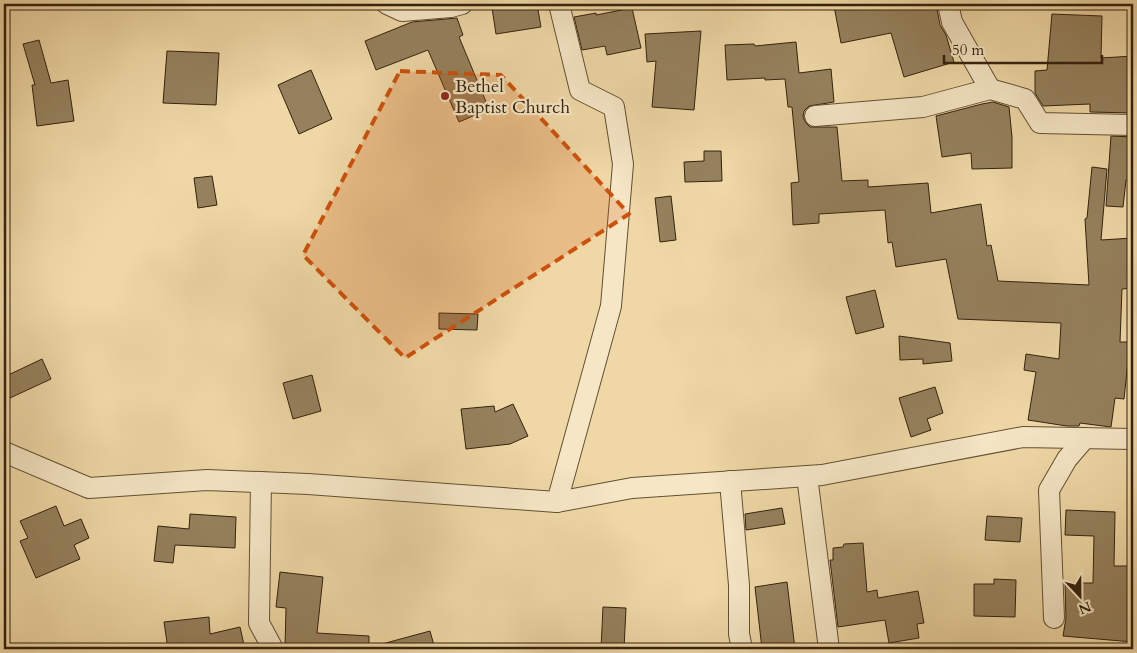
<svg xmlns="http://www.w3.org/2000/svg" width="1137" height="653" font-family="Cardo,serif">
<rect width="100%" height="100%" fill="#efd8a6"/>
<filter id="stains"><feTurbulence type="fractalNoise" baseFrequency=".004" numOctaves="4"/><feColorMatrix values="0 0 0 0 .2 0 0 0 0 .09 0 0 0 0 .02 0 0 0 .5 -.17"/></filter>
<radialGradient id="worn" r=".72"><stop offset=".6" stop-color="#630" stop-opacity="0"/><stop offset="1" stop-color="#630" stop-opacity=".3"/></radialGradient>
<g fill="#95815d" stroke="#34220e">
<polygon points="520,4 537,4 541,27 496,34 492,8"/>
<polygon points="844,4 936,4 940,25 946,35 954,62 904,77 891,33 841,43 834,6"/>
<polygon points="632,8 641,48 607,55 605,46 582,50 574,17 596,13 596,15"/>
<polygon points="1052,14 1102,16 1101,58 1133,56 1133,113 1090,112 1090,104 1043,106 1035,93 1035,71 1047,70"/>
<polygon points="457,18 463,35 459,37 489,109 459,122 428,50 376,70 365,41 412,22"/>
<polygon points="701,31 694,110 652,107 656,61 647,62 645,34"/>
<polygon points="39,40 51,83 68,80 74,121 37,126 32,85 35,85 23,44"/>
<polygon points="796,42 799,73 831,69 834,102 809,106 804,111 803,117 806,123 810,127 837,127 842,181 868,180 868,187 928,183 931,213 981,204 987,246 991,245 998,281 1089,285 1085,219 1087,218 1092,167 1107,169 1101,240 1133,238 1133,288 1122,289 1120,342 1130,342 1124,399 1115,398 1111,427 1080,423 1079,426 1067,426 1028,420 1036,372 1024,370 1026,354 1059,359 1061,323 958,319 946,259 896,267 892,242 888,243 885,210 819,214 819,223 793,225 791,183 799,182 792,107 788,107 785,79 765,80 765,78 727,80 725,45 754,44 755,46"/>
<polygon points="167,51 219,53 216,105 163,103"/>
<polygon points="311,70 332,119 299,134 278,85"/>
<polygon points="993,102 1009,107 1012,137 1012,168 972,169 971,153 942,157 936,116 982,104"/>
<polygon points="1111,136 1133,137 1133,181 1126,180 1123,207 1106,206"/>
<polygon points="704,151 721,151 722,181 685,182 684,162 704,161"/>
<polygon points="212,176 217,205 198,208 194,178"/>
<polygon points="671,196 676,240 660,242 655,198"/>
<polygon points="875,290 884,327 856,334 846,297"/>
<polygon points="439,313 478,314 477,330 439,329"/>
<polygon points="899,336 950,343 952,361 923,364 923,359 900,360"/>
<polygon points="42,359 51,379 10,398 4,384 4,377"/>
<polygon points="312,375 321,411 293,419 283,383"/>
<polygon points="935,387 943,413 927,419 931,430 911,437 899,398"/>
<polygon points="513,404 528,436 510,444 466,449 461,409 494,406 495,412"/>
<polygon points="56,506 64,526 81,519 89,538 74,545 80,559 36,578 20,541 28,538 20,521"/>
<polygon points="782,508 785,524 746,530 745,514"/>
<polygon points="1066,510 1115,512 1114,566 1131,566 1130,620 1133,620 1133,642 1063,636 1066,618 1065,583 1093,583 1094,536 1065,535"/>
<polygon points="190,514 236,517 235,548 175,545 173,563 154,561 158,526 189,529"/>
<polygon points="987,516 1022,518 1020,542 985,540"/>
<polygon points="863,543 867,592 877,590 878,598 918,591 924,623 917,624 919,638 889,643 885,620 838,627 830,560 833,560 833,548 843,547 844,544"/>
<polygon points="280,572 323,577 317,633 369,636 369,649 314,649 314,647 285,647 286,608 276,607"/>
<polygon points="994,579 1016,580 1015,617 974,616 974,584 994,584"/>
<polygon points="787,582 795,649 762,649 755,587"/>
<polygon points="603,607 626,608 624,649 601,649"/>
<polygon points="209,617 210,634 240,627 244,645 226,649 168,649 164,622"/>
<polygon points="430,631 435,649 382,649 382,644"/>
</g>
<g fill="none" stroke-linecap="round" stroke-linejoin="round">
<g stroke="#635034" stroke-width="22">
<g id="minor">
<polyline points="387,4 402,11 451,7 462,4"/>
<polyline points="948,4 952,22 990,89"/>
<polyline points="815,116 923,107 990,89 1025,99 1040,123 1133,125"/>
<polyline points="4,452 89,488 207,480 308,484 557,502 632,488 822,475 1023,437 1133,439"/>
<polyline points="807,476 829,649"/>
<polyline points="730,481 739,585 739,634 742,649"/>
<polyline points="261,482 259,623 273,649"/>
<polyline points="557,502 611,306 623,164 614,107 580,90 559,4"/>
<polyline points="1054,618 1049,490 1067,459 1085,438"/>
</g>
</g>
<use href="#minor" stroke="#f5e6c5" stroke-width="20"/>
</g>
<path fill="#cd510c" fill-opacity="0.2" stroke="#cd510c" stroke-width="4" stroke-dasharray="10 6" stroke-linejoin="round" d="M400 71 501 75 629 214 405 358 303 255Z"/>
<circle fill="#8f2418" stroke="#f5e6c5" stroke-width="2" cx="445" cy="96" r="5"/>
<g text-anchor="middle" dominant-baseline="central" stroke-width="4.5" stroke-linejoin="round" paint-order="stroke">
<g font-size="18" fill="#34220e" stroke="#f5e6c5" text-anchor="start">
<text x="455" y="86">Bethel<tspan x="455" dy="21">Baptist Church</tspan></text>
</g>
</g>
<rect width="1137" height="653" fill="none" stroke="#efd8a6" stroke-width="20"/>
<rect x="5" y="5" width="1127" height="643" fill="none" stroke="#34220e" stroke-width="2.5"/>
<rect x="10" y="10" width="1117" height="633" fill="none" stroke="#34220e"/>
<g transform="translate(1080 596) rotate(158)" stroke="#f5e6c5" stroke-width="4" paint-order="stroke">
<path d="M0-4L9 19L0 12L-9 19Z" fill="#34220e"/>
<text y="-8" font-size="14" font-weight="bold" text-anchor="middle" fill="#34220e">N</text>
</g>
<path d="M944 55v8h158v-8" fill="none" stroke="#34220e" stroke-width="2.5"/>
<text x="952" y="55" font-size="15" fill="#34220e" stroke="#f5e6c5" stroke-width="4" paint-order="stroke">50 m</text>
<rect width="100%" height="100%" filter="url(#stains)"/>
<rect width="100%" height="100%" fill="url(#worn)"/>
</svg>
